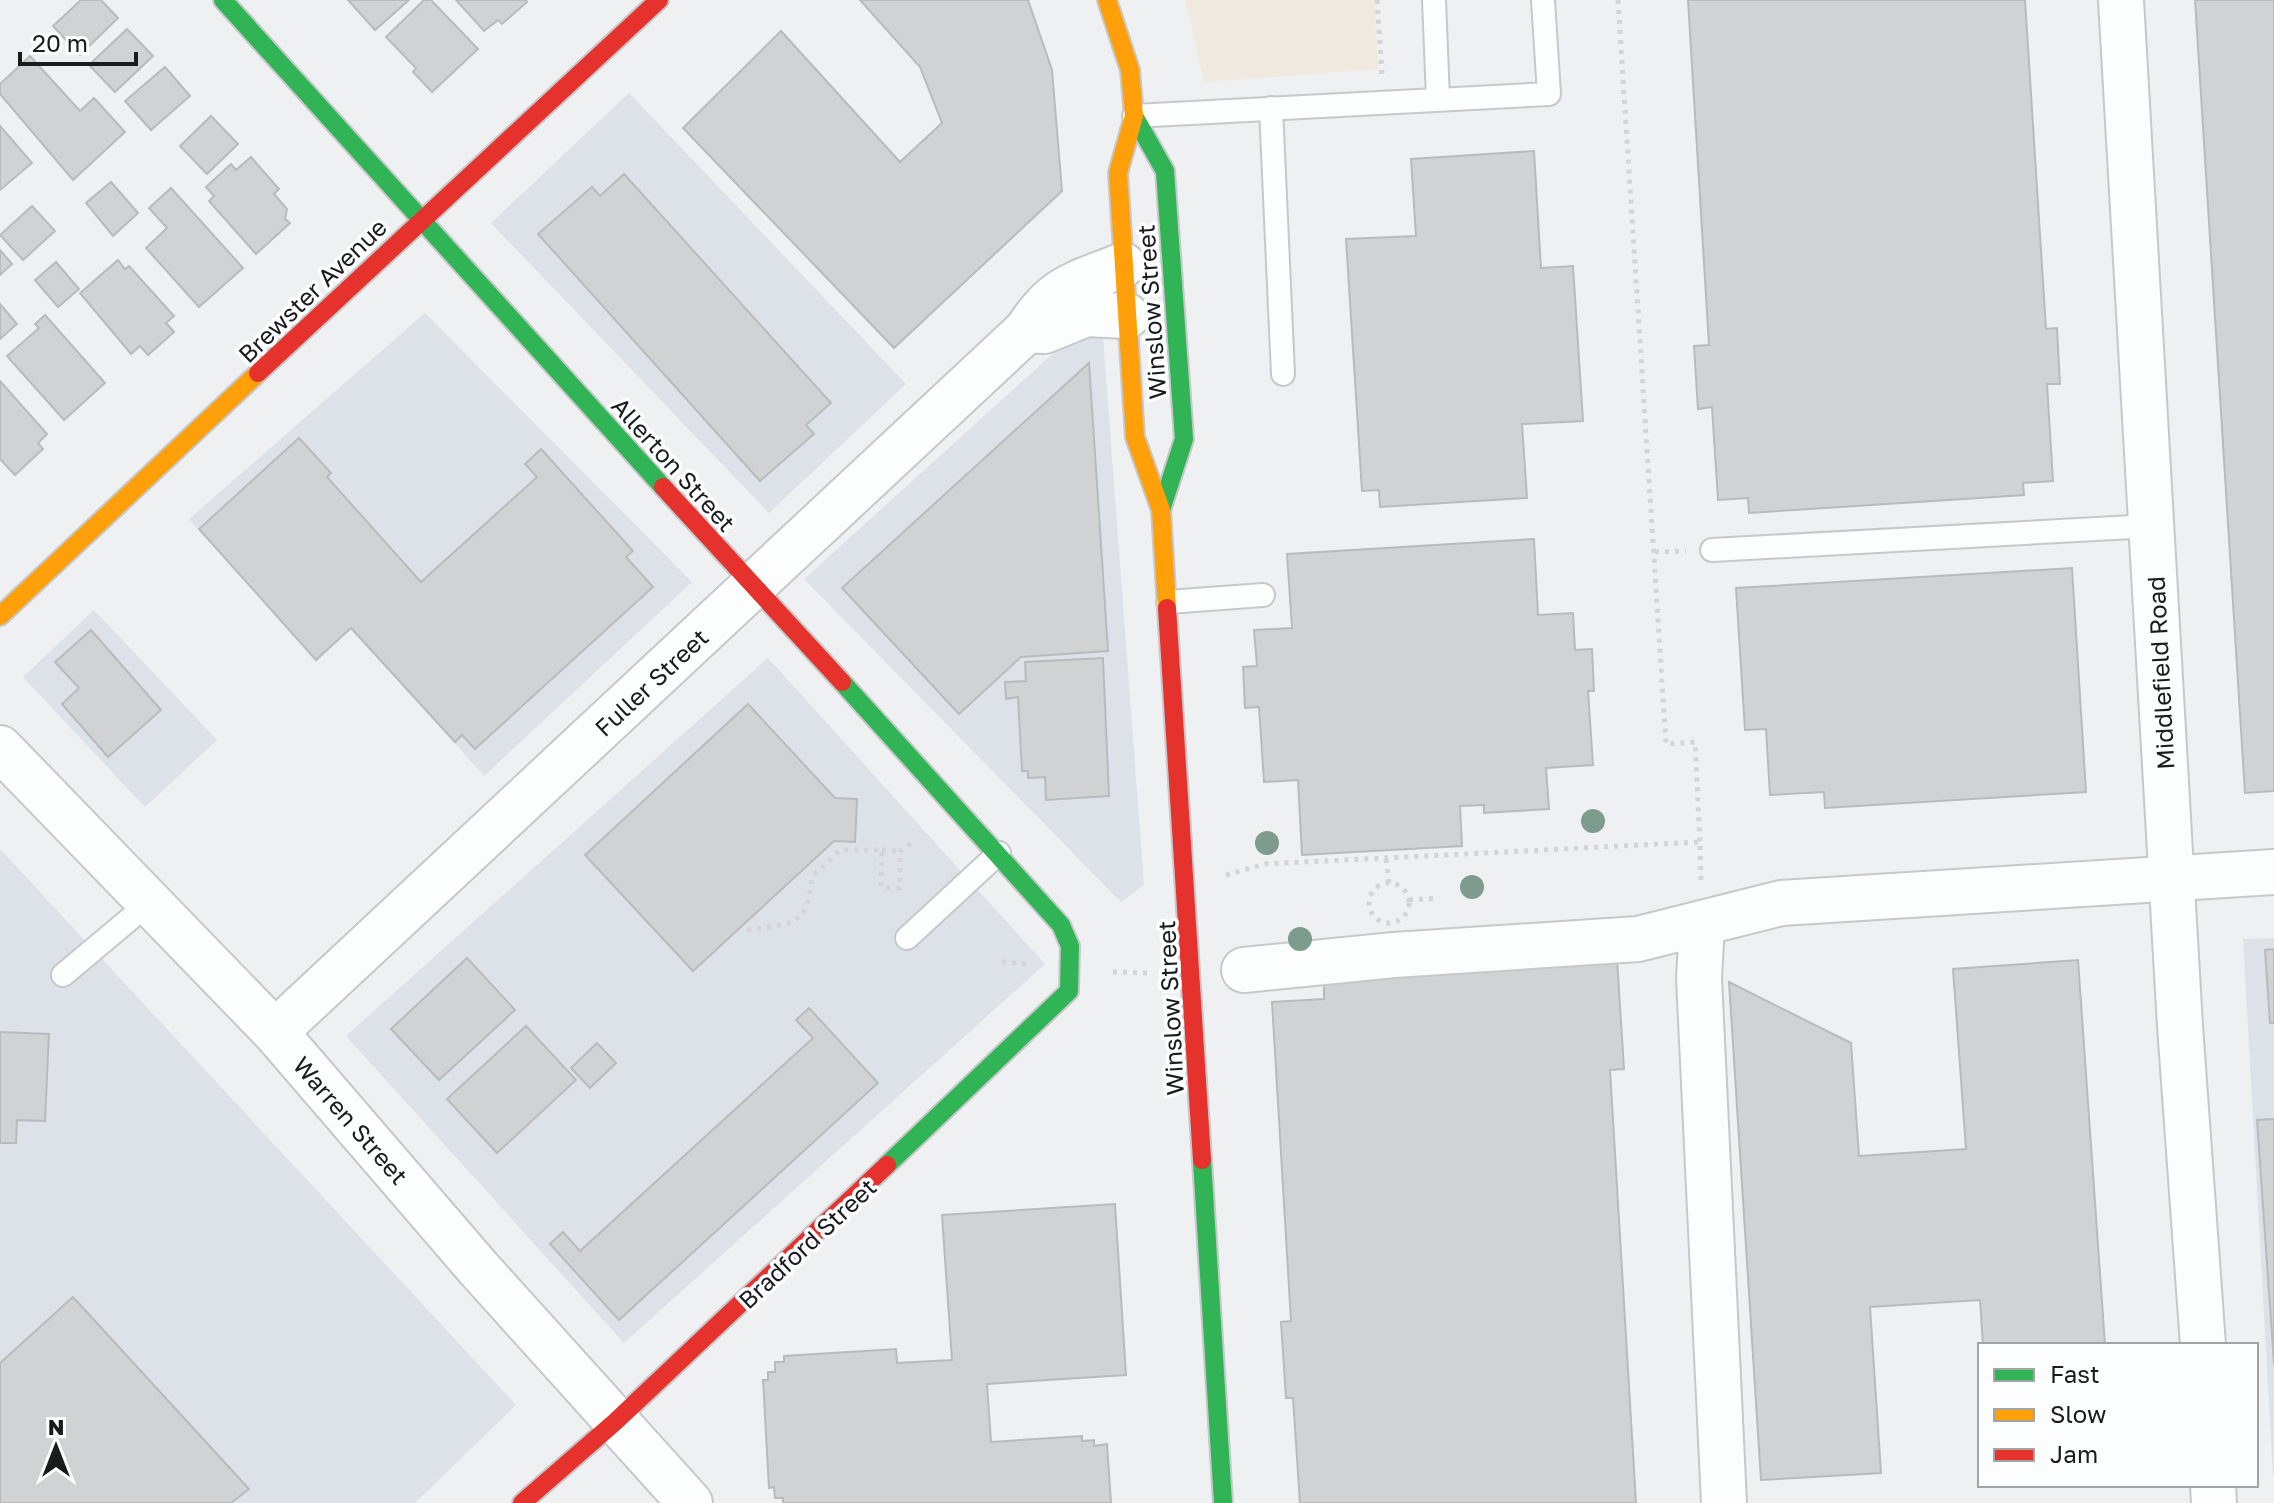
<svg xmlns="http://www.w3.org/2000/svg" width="2274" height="1503" font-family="'Golos Text',sans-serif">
<rect width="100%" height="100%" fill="#eef0f2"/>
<g fill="#dde2e9">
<polygon points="629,93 906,384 769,513 491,223"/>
<polygon points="1101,310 1144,885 1121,902 804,579"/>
<polygon points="425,313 692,582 484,776 352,628 316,660 189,519"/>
<polygon points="94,610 217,740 145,807 23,677"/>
<polygon points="768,658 1045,964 624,1343 346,1036"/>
<polygon points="0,849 516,1405 415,1503 0,1503"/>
<polygon points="2274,938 2274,1475 2273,1475 2243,939"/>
</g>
<polygon fill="#f0e9df" points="1185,0 1374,0 1378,69 1204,82"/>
<g fill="#d0d2d3" stroke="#b9babc" stroke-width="2">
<polygon points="81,0 101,0 118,18 80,55 53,26"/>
<polygon points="348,0 409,0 375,30"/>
<polygon points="424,0 431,0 478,49 432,92 413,72 416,68 386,37"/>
<polygon points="456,0 526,0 527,2 502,24 498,20 484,31"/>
<polygon points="860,0 1028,0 1052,70 1062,191 894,348 683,128 781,31 900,162 942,123 920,67"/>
<polygon points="1688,0 2025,0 2046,329 2057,328 2060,384 2047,384 2053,481 2023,483 2024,495 1749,513 1748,498 1718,500 1712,407 1698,409 1694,346 1709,345"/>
<polygon points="2195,0 2274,0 2274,791 2245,793"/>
<polygon points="127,29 153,56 115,92 89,65"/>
<polygon points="30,56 80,111 94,98 125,132 73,180 0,94 0,84"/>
<polygon points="165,67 190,96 151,130 125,101"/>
<polygon points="211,116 238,144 207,174 180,146"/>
<polygon points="0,126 32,163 0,190"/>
<polygon points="1534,151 1541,268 1573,266 1583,421 1522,424 1527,498 1380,507 1379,490 1362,491 1346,239 1416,236 1411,159"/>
<polygon points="251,157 279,189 274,194 287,209 285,219 290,223 256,254 209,201 214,196 206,187 231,164 236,170"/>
<polygon points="624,174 831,403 806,425 814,434 760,481 538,234 592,187 600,196"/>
<polygon points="111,182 138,213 113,236 86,203"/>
<polygon points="171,188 243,268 199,307 146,248 167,228 149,208"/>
<polygon points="32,206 55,231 23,260 0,235"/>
<polygon points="0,250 12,264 0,275"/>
<polygon points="118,260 125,269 129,266 174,316 166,323 174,332 148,355 140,346 131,354 80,293"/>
<polygon points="56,262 79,289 58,307 35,280"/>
<polygon points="0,304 17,324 0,339"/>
<polygon points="45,315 105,383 64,420 7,356 39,328 35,324"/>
<polygon points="1089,363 1108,651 1021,657 959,714 842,588"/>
<polygon points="0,381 47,434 38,443 43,449 15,475 0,459"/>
<polygon points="299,438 331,473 327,477 421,582 537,477 525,464 541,449 633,551 626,557 653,587 475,749 462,735 455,742 351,628 316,660 199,529"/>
<polygon points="1534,539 1538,615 1573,613 1575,650 1592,649 1594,691 1588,691 1593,765 1546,768 1549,809 1484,813 1484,805 1460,806 1462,846 1302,855 1298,780 1264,782 1259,707 1245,708 1243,667 1257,666 1254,630 1292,628 1287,554"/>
<polygon points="2072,568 2086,792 1825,808 1824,792 1770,795 1766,729 1745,730 1736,588"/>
<polygon points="91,630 161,710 108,757 62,704 79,688 55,662"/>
<polygon points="1103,658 1109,796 1046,800 1045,777 1028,778 1028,771 1022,771 1018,697 1006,699 1005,682 1026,681 1025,662"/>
<polygon points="748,704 835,798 857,799 855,842 834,841 693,971 585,855"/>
<polygon points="2274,949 2274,1023 2270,1023 2265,950"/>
<polygon points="467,958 515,1010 439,1080 391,1029"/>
<polygon points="1617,959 1624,1069 1610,1070 1636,1503 1300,1503 1293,1398 1286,1398 1281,1322 1291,1321 1272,1002 1324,999 1324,982 1387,973"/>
<polygon points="2078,960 2105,1345 1983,1345 1980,1300 1870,1307 1881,1473 1761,1480 1729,982 1851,1043 1859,1156 1966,1149 1953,969"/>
<polygon points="809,1008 878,1083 619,1320 550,1244 563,1232 580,1251 813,1038 796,1020"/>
<polygon points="526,1026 576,1080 497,1153 447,1099"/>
<polygon points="0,1032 49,1034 45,1121 17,1120 16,1143 0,1143"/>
<polygon points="597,1043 616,1063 590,1088 571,1068"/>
<polygon points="2274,1119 2274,1364 2257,1120"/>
<polygon points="1115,1204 1126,1375 987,1384 991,1442 1082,1436 1082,1441 1094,1440 1094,1446 1107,1444 1111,1503 783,1503 783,1498 775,1498 774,1487 769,1488 763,1380 768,1380 768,1372 775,1372 775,1362 784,1362 784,1356 896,1349 897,1363 952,1360 942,1215"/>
<polygon points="73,1297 249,1489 231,1503 0,1503 0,1363"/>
</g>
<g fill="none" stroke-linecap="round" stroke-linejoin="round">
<g stroke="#c6c8ca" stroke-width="26">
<g id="lane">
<polyline points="1434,0 1438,99"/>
<polyline points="1271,108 1283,374"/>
<polyline points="1134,116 1549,94 1543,0"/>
<polyline points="1712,550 2151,526"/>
<polyline points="1168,602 1263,595"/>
<polyline points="907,938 999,853"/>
<polyline points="63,975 149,903"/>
</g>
</g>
<g stroke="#c6c8ca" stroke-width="48">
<g id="street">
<polyline points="2121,0 2180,1026 2203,1345"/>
<path d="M1123 265C1077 284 1055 285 1027 330L1044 331 1086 314 1127 316"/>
<polyline points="0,748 275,1032 479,1269 690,1503"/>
<polyline points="1702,924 1699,978 1724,1503"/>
<polyline points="1244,970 1394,955 1638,939 1781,903 2274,872"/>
<polyline points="275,1032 1027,330"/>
<polyline points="2213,1485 2214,1503"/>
</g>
</g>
<g stroke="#c6c8ca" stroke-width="22">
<g id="fast">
<polyline points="223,0 663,487"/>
<polyline points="1134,116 1165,171 1184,439 1161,510"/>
<polyline points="842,682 1061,925 1070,946 1069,991 887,1165"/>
<polyline points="1202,1160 1223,1503"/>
</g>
</g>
<g stroke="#c6c8ca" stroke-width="22">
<g id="slow">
<polyline points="1107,0 1130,70 1134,116 1118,173 1135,437 1161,510 1167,608"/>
<polyline points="0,616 258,373"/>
</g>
</g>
<g stroke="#c6c8ca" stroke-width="22">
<g id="jam">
<polyline points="258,373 659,0"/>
<polyline points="663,487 842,682"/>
<polyline points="1167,608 1202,1160"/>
<polyline points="522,1503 615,1422 887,1165"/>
</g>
</g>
<g stroke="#d4d4d4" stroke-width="5" stroke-dasharray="4 6" stroke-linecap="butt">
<polyline points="1377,0 1382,74"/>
<polyline points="1618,0 1666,744 1695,742 1700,842"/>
<polyline points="1655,552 1686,551"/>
<polyline points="882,850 900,851"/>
<polyline points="1386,859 1389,884"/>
<polyline points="1226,875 1265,864 1700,842 1701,883"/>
<circle cx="1389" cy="903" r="20"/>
<polyline points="1409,900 1439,898"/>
<path d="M747 930C791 923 808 928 812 877L840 850H882L881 887 900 888V851L912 843"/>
<polyline points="1002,962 1027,964"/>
<polyline points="1113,972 1151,973"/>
</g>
<use href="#lane" stroke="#fcfdfd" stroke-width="22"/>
<use href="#street" stroke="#fcfdfd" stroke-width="44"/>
<use href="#fast" stroke="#30b455" stroke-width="18"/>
<use href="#slow" stroke="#ff9f0a" stroke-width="18"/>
<use href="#jam" stroke="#e5322d" stroke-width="18"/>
</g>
<g fill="#7d9c8d">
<circle cx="1593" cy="821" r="12"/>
<circle cx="1267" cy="843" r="12"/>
<circle cx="1472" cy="887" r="12"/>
<circle cx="1300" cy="939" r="12"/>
</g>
<g text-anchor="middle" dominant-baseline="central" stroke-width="7" stroke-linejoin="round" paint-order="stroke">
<g font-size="24" fill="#1a1b1d" stroke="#fcfdff">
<text transform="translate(312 290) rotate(-44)">Brewster Avenue</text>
<text transform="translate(1151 312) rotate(-94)">Winslow Street</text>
<text transform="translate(674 464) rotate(48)">Allerton Street</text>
<text transform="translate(2160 673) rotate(-93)">Middlefield Road</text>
<text transform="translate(651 682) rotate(-43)">Fuller Street</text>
<text transform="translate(1170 1008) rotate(-93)">Winslow Street</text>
<text transform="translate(351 1120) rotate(49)">Warren Street</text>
<text transform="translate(807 1243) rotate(-43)">Bradford Street</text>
</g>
</g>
<rect x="1978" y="1343" width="280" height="144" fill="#fcfdff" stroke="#a2a3a5" stroke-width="2"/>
<rect x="1994" y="1369" width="40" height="12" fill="#30b455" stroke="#a2a3a5" stroke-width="2"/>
<text x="2050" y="1383" font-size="24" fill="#1a1b1d">Fast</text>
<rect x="1994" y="1409" width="40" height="12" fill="#ff9f0a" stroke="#a2a3a5" stroke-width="2"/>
<text x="2050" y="1423" font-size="24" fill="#1a1b1d">Slow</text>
<rect x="1994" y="1449" width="40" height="12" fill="#e5322d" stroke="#a2a3a5" stroke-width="2"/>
<text x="2050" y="1463" font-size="24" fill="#1a1b1d">Jam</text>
<g transform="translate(56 1447)" stroke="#fcfdff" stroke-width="6" paint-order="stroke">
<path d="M0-6L14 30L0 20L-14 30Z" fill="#1a1b1d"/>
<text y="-12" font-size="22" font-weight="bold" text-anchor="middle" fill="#1a1b1d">N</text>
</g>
<path d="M20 52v12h116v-12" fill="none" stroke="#1a1b1d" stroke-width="4"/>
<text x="32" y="52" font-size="24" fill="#1a1b1d" stroke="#fcfdff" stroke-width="6" paint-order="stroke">20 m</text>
</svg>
